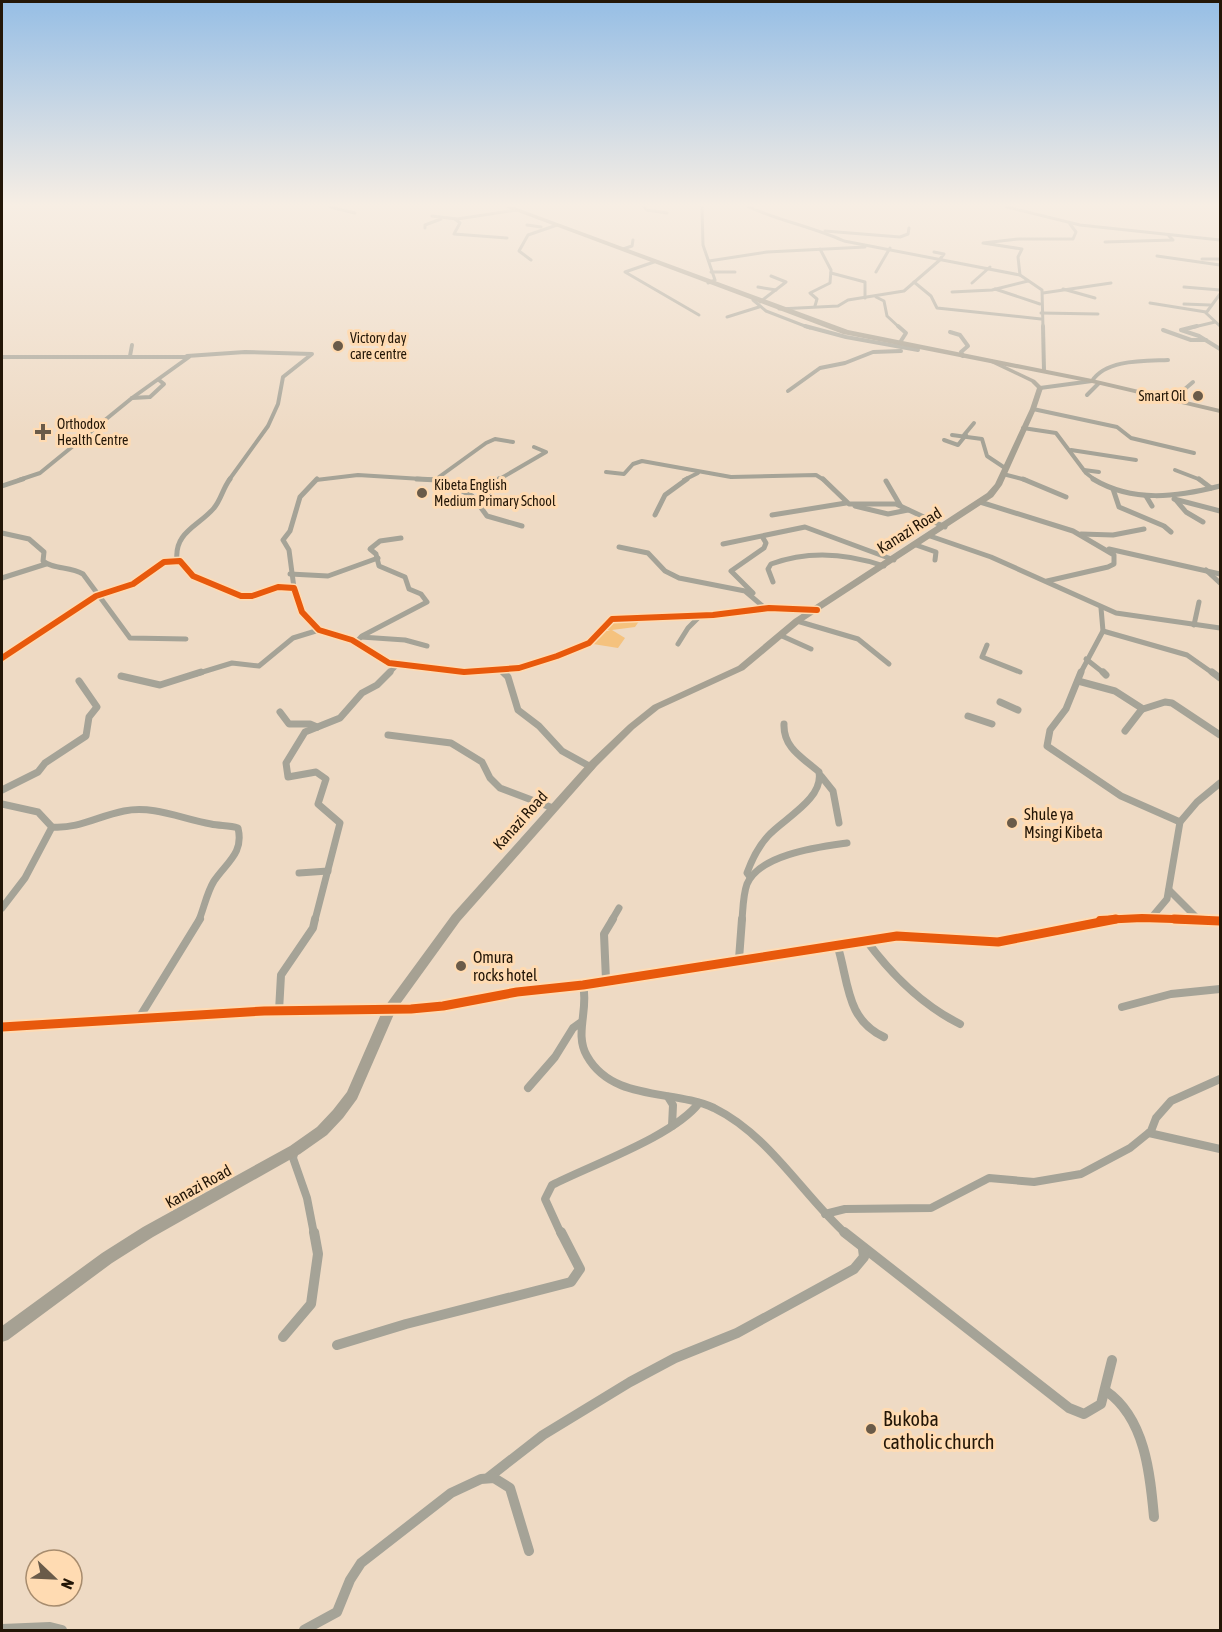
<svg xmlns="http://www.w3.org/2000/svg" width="1222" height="1632" font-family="'Asap Condensed',sans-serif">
<rect width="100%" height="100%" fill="#eedac4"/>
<polygon fill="#f5c27e" points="642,617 635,627 612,630 625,638 618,648 593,644 603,631 610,631 605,629 613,619"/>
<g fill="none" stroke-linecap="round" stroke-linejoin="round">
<g stroke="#a5a397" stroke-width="3">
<polyline points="330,207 355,213"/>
<polyline points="644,207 647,210 667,213"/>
<polyline points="702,207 703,245 715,280 708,283"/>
<path d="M749 207C780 221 813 227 844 241L1020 275"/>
<polyline points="1007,207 1080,225 1220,240"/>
<polyline points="432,216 457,219 517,210"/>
<polyline points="455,219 460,223 454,234 507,238"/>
<polyline points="527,225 541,227"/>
<polyline points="425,228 425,225 441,219"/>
<polyline points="825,231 900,237 908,234 909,228"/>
<polyline points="1105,242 1173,240 1169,236"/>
<polyline points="623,249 632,246 633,240"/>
<polyline points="934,252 944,254 940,259"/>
<polyline points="1157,256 1220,265"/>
<polyline points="1202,259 1220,259"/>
<polyline points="531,260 519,251 528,235 557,225"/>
<polyline points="709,261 767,252 865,247"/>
<polyline points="654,262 625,272 699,315"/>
<polyline points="711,272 735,272"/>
<polyline points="876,272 890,248"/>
<polyline points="831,273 865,282 865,298"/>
<polyline points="914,282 931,296 937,308 1041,319"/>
<polyline points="972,283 990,267"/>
<polyline points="758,287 776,290"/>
<polyline points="1184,287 1220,290"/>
<polyline points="995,289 1040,304"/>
<polyline points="1063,289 1095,298"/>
<polyline points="952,292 992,290 1028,281"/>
<polyline points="1043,293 1111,283"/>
<polyline points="1220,294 1206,313 1220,326"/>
<polyline points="876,297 884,301 887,316 900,328"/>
<polyline points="753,300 766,311 810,328"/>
<polyline points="760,302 786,282 771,276"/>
<polyline points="1150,303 1206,312"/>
<polyline points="1184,304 1210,305"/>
<polyline points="815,306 817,299 810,293 830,283 831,270 820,249"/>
<polyline points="779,309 838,306 848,300 904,291 941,259"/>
<polyline points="1041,313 1098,314"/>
<polyline points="727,317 759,307"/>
<polyline points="1043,328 1042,290 1020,275 1018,257 1022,249 983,243 1019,239 1073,239 1076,232 1070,224"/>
<polyline points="1190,328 1215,322"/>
</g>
<g stroke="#a5a397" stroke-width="4">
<polyline points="805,326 846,337 918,350"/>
<polyline points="898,326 906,333 899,344"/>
<polyline points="1043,326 1044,371"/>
<polyline points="1197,326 1181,330 1199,336 1220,349"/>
<polyline points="1163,330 1191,340 1206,340"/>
<polyline points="950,332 960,335 968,346 961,352 963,356"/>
<polyline points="130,356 132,345"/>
<polyline points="187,356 245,352 312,354 283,377 278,404 268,426 229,480"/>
<polyline points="2,357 189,357 132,398 40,473 19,480"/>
<path d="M1040 388 1092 381C1106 359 1145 361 1168 360"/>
<polyline points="788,391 820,368 845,363 873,352 901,351"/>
<polyline points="1087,395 1099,383"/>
<polyline points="132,398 150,397 164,384 159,380"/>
<polyline points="1172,400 1193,382"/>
<polyline points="1033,409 1117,427 1131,438 1194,453"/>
<polyline points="1023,428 1056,433 1086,473 1095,480"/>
<polyline points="952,435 982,439 987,456 1005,468"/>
<polyline points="964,435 974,423"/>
<polyline points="944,440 958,445 966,435"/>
<polyline points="1071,450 1136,460"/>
<polyline points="1084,470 1099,472"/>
<polyline points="1175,470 1201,480"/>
<polyline points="606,472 624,474 633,464 642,461 731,477 816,475 824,480"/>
<polyline points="1003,474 1026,480"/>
<polyline points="316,480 358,475 438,480"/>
<polyline points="439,480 439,477 486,443 495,439 513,442"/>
<polyline points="498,480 546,452 534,447"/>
<polyline points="684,480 698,473"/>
</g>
<g stroke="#a5a397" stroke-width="5">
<polyline points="417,479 438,480"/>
<polyline points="439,479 472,496 479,505"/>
<polyline points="499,479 479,505 487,516 522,526"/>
<polyline points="823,479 849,504 896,504 945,527"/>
<polyline points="1023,479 1066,497"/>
<path d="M1093 479C1133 503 1177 497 1220 486"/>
<polyline points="1199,479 1211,488"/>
<polyline points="886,481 900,505"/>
<polyline points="2,486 23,479"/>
<polyline points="1113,489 1119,507 1164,526 1171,532"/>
<polyline points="1146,496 1152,506"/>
<polyline points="1174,499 1220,511"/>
<polyline points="1175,499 1186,512 1203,522"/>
<polyline points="980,502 1073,531 1114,555 1114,564 1108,567 1047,581"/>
<polyline points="855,506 888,514 908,510"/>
<polyline points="655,515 665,495 687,479"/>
<polyline points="772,515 846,503"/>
<path d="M2 533 29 539 44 552 43 561C54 570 70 566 83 574L130 638 186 639"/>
<polyline points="1081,534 1113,535 1144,529"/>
<polyline points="930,536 991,557 1116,613 1220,628"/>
<polyline points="723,544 805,527 894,560"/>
<polyline points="916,545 936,552 935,560"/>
<polyline points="619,547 648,553 665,571 679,578 745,591 766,609"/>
<polyline points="1109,549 1220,574"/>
<path d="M177 560C174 532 199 526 214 508 221 500 223 488 230 479"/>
<polyline points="1206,570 1220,583"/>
<polyline points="290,574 328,576 378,558"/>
<polyline points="2,578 46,564"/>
<path d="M773 582 768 569 771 564C809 550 846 553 884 566"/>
<polyline points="294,588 289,550 283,540 290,531 300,497 317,479"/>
<polyline points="753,593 731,571 764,548 766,543 763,538"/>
<polyline points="797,621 858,639 889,664"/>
<polyline points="1194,625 1199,602"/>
<polyline points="1103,631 1187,655 1214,674"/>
<polyline points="782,636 811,649"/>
<polyline points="361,637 405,640 427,646"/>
<polyline points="356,642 362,636 427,602 421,594 409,589 405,577 379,566 376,554 370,549 380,541 401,538"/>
<polyline points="678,644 688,628 701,615"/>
<polyline points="987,645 982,657 1020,672"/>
<polyline points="2,658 96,596 133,584 164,562 180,561 193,576 241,596 252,596 278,587 294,588 302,612 319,630 352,640 389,663 464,672 519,668 557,656 589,643 612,619 713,615 769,608 817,610"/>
<polyline points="1086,659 1105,674"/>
<polyline points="501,671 504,674"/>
<polyline points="196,674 232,663 259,666 293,638 319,630"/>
<polyline points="388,674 398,664"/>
<polyline points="1080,674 1103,631 1101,608"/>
</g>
<g stroke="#a5a397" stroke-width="7">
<polyline points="503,672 508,677 518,710 539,726 562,751 591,767"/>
<polyline points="1081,672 1066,709 1050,730 1047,746 1121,796 1180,822"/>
<polyline points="1103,672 1106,675"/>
<polyline points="1212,672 1220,678"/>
<polyline points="121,676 160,685 201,672"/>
<polyline points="1078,681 1115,691 1143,709 1165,702 1172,703 1220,735"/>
<polyline points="1000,702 1018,710"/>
<polyline points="280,712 289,724 310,724 317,727"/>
<polyline points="968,716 992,724"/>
<polyline points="1125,731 1142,709"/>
<polyline points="388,735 451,743 482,762 490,778 500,788 553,808"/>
<polyline points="821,776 833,791 839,823"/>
<polyline points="2,790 38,772 45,763 86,736 89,717 97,707 79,681"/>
<path d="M2 804 38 812 52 827C79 829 98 816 124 811 154 805 182 819 211 824 220 826 229 825 238 828 244 853 227 862 214 881 207 892 204 908 199 920"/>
<polyline points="299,873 328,871"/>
<path d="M750 877 747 873C752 859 758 847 768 836 783 819 824 799 819 772 803 758 783 748 784 724"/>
<polyline points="1169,890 1199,920"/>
<polyline points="2,908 25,878 52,827"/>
<polyline points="1151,918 1167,899 1180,822 1197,802 1220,783"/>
<polyline points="315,920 340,823 318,804 326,779 316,772 288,777 286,763 305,732 340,718 362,693 377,685 390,672"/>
<polyline points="612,920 619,908"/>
<path d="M742 920C743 909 743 895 747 884 760 854 819 847 847 843"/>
</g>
<g stroke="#a5a397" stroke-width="8">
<polyline points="1198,919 1200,921"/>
<path d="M866 940C891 974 922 1005 960 1024"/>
<path d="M837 944C849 981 845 1019 884 1037"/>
<polyline points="739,959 742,919"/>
<polyline points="606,980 604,934 613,919"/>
<path d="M583 985C589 1009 574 1034 587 1056 613 1102 673 1089 714 1108 769 1135 802 1194 846 1234"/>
<polyline points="1122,1007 1171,994 1220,989"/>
<polyline points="279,1011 281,975 313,928 315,919"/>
<polyline points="139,1018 200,919"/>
<polyline points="528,1088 555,1057 573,1028 580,1023"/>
<polyline points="668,1097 673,1105 672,1126"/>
<polyline points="1149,1133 1220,1149"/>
<polyline points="295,1150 293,1158 307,1198 314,1234"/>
<polyline points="825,1214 845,1209 931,1208 989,1178 1034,1182 1081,1174 1130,1148 1151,1131 1156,1118 1171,1101 1220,1079"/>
<path d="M561 1234 545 1199 552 1185C591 1165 674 1136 699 1103"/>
</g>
<g stroke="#a5a397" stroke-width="10">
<polyline points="844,1232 1069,1408 1084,1414 1101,1404 1112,1360"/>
<polyline points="283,1337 311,1304 318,1254 314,1232"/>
<polyline points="337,1345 406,1324 571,1282 580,1269 561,1232"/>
<path d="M1106 1391C1145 1418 1150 1473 1154 1517"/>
<polyline points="489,1477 543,1435 630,1382 675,1358 737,1333 854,1269 864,1257 863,1249"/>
<polyline points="2,1629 50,1627 62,1630"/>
<polyline points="304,1630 337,1612 350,1580 361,1563 451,1493 481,1479 494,1478 510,1488 529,1551"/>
</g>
<path fill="#a6a193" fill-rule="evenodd" d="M991 359 1035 380 1043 388 1036 409 1002 485 993 497 800 623 744 670 659 709 634 729 597 766 460 921 400 1004 443 1001 517 987 583 980 897 932C931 931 964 940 998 938 1031 935 1063 922 1096 917 1137 911 1179 916 1220 917V925C1179 925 1138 919 1097 925 1063 930 1031 944 998 946 964 949 931 939 897 940L583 990 517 997 443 1011 394 1014 357 1099 343 1118 327 1135 300 1154 153 1237 112 1263 8 1340 2 1342V1326L102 1253 143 1227 290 1146 317 1127 333 1110 347 1092 381 1014 264 1016 2 1032V1022L264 1006 386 1005 452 915 589 762 628 725 653 705 738 666 794 619 987 493 995 484 1030 409 1037 388 1031 382 989 362 988 361Z"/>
<polygon fill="#a59e8e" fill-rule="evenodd" points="505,207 514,207 848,330 1092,379 1220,409 1220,413 1092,383 843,334"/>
<g stroke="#ffdbb2" stroke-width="9">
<polyline id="cycleway-far2" points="2,658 96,596 133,584 164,562 180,561 193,576 241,596 252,596 278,587 294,588 302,612 319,630 352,640 389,663 464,672 519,668 557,656 589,643 612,619 713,615 769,608 817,610"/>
</g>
<g stroke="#ffdbb2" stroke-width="11">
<polyline id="cycleway-far1" points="1100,920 1142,918 1205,920"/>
</g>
<g stroke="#ffdbb2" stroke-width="13">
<g id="cycleway">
<polyline points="1174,919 1220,921"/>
<polyline points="2,1027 264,1011 411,1009 443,1006 517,992 583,985 897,936 998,942 1116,919"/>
</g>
</g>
<use href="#cycleway-far2" stroke="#e8590c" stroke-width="6"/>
<use href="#cycleway-far1" stroke="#e8590c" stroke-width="8"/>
<use href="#cycleway" stroke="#e8590c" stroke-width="9"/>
</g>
<linearGradient id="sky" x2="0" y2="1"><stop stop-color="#96bee5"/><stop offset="0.47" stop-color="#f7eee4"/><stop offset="1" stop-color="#f7eee4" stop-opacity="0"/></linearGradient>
<rect width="1222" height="436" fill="url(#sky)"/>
<g fill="#6a5b49" stroke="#ffdbb2" stroke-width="2">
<circle cx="338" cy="346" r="6"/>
<circle cx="1198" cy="396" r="6"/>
<path d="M40 423h6v6h6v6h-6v6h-6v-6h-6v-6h6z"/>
<circle cx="422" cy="493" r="6"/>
<circle cx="1012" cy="823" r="6"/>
<circle cx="461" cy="966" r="6"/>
<circle cx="871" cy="1429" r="6"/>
</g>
<g text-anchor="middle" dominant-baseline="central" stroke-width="6" stroke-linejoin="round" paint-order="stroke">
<g font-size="14" fill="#231607" stroke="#ffdbb2" text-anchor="start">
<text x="350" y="338">Victory day<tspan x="350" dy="16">care centre</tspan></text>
<text x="1186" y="396" text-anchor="end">Smart Oil</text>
<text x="57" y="424">Orthodox<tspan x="57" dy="16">Health Centre</tspan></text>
<text x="434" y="485">Kibeta English<tspan x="434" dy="16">Medium Primary School</tspan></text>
</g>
<g font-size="16" fill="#231607" stroke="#ffdbb2">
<text transform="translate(909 530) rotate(-32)">Kanazi Road</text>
<text transform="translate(520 820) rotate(-48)">Kanazi Road</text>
<text transform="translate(198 1186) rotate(-29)">Kanazi Road</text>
</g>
<g font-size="16" fill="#231607" stroke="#ffdbb2" text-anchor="start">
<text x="1024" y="814">Shule ya<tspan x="1024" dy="18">Msingi Kibeta</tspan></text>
<text x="473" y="957">Omura<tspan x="473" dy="18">rocks hotel</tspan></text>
</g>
<g font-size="20" fill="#231607" stroke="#ffdbb2" text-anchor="start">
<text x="883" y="1418">Bukoba<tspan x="883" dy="23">catholic church</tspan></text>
</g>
</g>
<rect width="1222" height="1632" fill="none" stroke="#231607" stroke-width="6"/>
<g transform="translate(54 1578) rotate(113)"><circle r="28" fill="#ffdbb2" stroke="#a78c6e" stroke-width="1.5"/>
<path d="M0-4.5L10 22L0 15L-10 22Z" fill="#6a5b49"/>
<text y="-9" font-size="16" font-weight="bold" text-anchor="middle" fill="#231607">N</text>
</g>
</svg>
